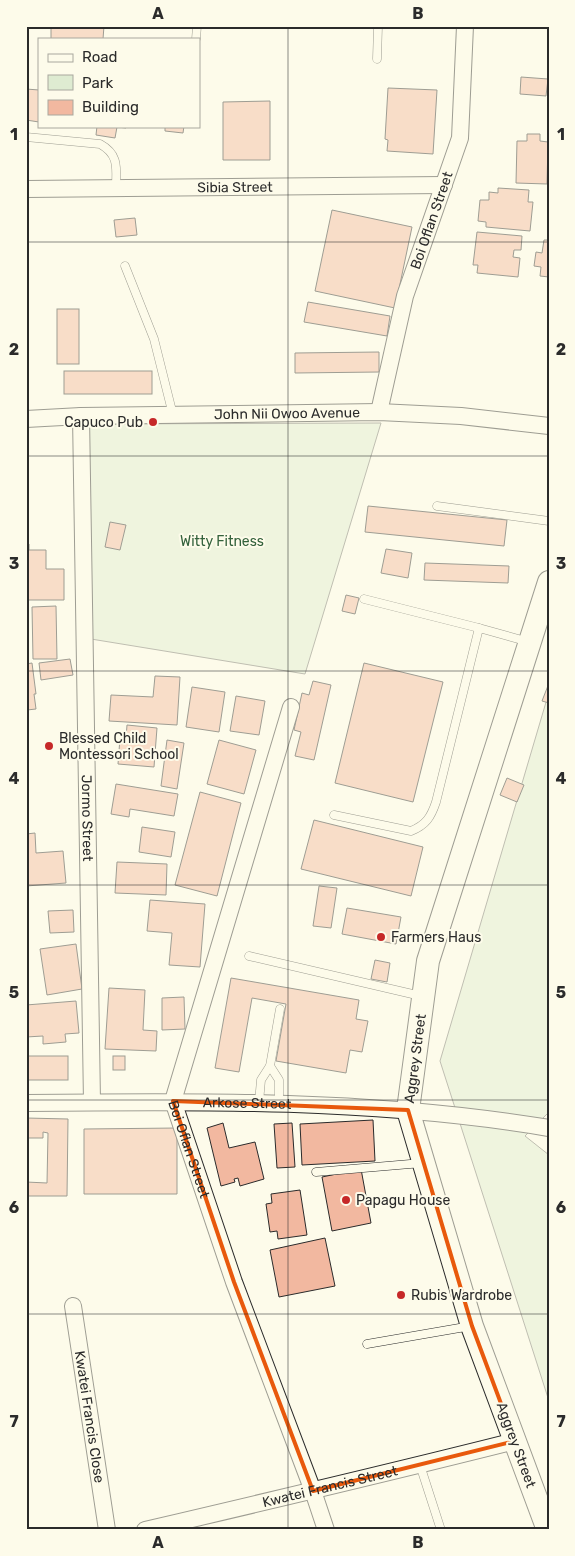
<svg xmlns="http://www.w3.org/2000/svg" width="575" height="1556" font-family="Rubik,sans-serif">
<rect width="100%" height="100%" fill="#fdfbea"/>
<g fill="#deebd1" stroke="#74746e">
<polygon points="381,423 305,674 91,639 89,424"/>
<polygon points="549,692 549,1112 525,1136 549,1155 549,1401 440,1061"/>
</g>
<g fill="#f2b8a0" stroke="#2b2b2b">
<polygon points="51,26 104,26 103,39 51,39"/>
<polygon points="521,77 548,79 546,96 520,94"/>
<polygon points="388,88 437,90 433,154 387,151 388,140 385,139"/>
<polygon points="26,89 39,90 39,122 26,120"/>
<polygon points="270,101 270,160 223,160 223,102"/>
<polygon points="97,126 127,126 126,128 117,127 115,138 96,135"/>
<polygon points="165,126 184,126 183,133 165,131"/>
<polygon points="527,134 540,134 540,141 548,142 547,184 516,183 517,141 527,141"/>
<polygon points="498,188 529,190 528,202 533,202 530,231 486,227 486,222 478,221 480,200 489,200 489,192 498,193"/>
<polygon points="332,210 412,227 395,308 315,291"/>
<polygon points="135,218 137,235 116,237 114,220"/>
<polygon points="477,232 522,236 521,250 514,250 513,257 520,258 518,277 477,273 478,265 473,265"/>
<polygon points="544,240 549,240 549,277 540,276 541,267 534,266 536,252 542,253"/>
<polygon points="308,302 390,316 387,336 304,322"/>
<rect x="57" y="309" width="22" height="55"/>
<polygon points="379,352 379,372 295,373 295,353"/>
<rect x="64" y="371" width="88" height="23"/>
<polygon points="368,506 507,520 504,546 365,532"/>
<polygon points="110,522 126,525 120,550 105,547"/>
<polygon points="26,544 29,544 29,550 46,550 46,569 64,569 64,600 26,600"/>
<polygon points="386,549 412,553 408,578 381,573"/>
<polygon points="425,563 509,566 508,583 424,580"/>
<polygon points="346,595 359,598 355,614 342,611"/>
<polygon points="56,606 57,659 33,659 32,607"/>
<polygon points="70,659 73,675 41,680 39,663"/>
<polygon points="32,663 36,694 34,694 36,709 27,710 26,712 26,664"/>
<polygon points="364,663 443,682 413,802 335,783"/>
<polygon points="155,676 180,677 177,725 109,721 111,695 153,697"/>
<polygon points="313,681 331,685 314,760 295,756 301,732 294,730 302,693 309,695"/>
<polygon points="549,683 549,703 542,701"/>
<polygon points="192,687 225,692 219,732 186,727"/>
<polygon points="236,696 265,701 259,735 230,731"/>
<polygon points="127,725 157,728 154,767 118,764 120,738 126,738"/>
<polygon points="167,740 184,743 177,789 161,786"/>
<polygon points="219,740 256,750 244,794 207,784"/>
<polygon points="507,778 524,785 517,802 500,795"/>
<polygon points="116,784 178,794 174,816 130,809 129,817 111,814"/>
<polygon points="200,792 241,803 217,896 175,885"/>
<polygon points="314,820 423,847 411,896 301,869"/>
<polygon points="142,827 175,832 171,857 139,852"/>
<polygon points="35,833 36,853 63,851 66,883 26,886 26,834"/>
<polygon points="117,862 167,864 166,895 115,893"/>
<polygon points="319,886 337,888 331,928 313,926"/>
<polygon points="150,900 205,904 200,967 169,965 172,933 147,931"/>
<polygon points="347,908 401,917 396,944 342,934"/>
<polygon points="73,910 74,932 50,933 48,911"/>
<polygon points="76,944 82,989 47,995 40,949"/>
<polygon points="375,960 390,963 387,982 371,979"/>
<polygon points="231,978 359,1000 356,1019 368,1021 362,1052 350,1050 346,1073 276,1061 286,1004 252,998 239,1072 215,1068"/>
<polygon points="109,988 145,990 143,1030 157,1031 156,1051 105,1049"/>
<polygon points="184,997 185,1029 162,1030 162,998"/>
<polygon points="76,1001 79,1033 65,1034 66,1042 43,1044 43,1036 26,1037 26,1005"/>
<rect x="26" y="1056" width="42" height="24"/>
<rect x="113" y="1056" width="12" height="14"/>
<polygon points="26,1118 68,1119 67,1196 26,1196 26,1182 47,1183 48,1133 43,1132 43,1138 26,1138"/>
<polygon points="373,1120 375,1161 302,1165 300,1124"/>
<polygon points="223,1123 229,1148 255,1142 264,1179 240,1186 238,1178 234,1179 235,1182 221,1186 207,1128"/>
<polygon points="292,1123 295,1167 277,1168 274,1124"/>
<polygon points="177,1128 177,1194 84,1194 84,1129"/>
<polygon points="361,1169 371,1223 332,1231 322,1177"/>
<polygon points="300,1190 307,1235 278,1239 277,1231 270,1232 266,1204 272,1203 271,1194"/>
<polygon points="325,1238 335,1286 279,1297 270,1250"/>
</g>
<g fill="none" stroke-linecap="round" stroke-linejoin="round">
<g stroke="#2b2b2b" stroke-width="9">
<g id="lane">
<polyline points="196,39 197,26"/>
<polyline points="377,59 378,26"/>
<path d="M26 137 100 144C120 155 116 169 116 189"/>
<polyline points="125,266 154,339 173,415"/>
<polyline points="437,506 549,521"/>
<polyline points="364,599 479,628"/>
<path d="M334 815 411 831C426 825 431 817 436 802L479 628 529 642"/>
<polyline points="249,956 421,996"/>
<polyline points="270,1066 279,1080 279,1104"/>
<polyline points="259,1102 261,1080 270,1066 280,1009"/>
<polyline points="316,1172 422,1163"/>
<polyline points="367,1344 471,1326"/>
<polyline points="420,1465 441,1530"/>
</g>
</g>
<g stroke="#2b2b2b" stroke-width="18">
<g id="street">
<path id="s1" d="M26 189 444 185"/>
<path id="s2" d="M379 412 405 296 460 138 465 26"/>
<path id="s3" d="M81 416 92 1102"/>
<path id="s4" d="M26 419 81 416 379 412 461 416 549 426"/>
<path id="s5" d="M291 707 173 1101 234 1282 313 1491 326 1530"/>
<path id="s6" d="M26 1103C201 1101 376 1099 549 1128"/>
<path id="s7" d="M73 1306 107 1530"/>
<path id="s8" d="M145 1530C269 1501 392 1472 515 1441"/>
</g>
</g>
<g stroke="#2b2b2b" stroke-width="24">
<g id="secondary">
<path id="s9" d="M548 1530 472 1326 408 1110 428 961 549 582"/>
</g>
</g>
<use href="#lane" stroke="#fdfbea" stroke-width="8"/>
<use href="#street" stroke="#fdfbea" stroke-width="16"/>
<use href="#secondary" stroke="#fdfbea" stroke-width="22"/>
</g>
<path d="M0 0H575V1556H0ZM173 1101 408 1110 472 1326 515 1441 313 1491 234 1282Z" fill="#fdfbea" fill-opacity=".55" fill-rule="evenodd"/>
<path fill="none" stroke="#e8590c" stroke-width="4" stroke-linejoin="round" d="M173 1101 408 1110 472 1326 515 1441 313 1491 234 1282Z"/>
<path fill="none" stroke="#2b2b2b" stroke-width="1" stroke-opacity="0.55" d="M288 26V1530M26 242H549M26 456H549M26 671H549M26 885H549M26 1100H549M26 1314H549"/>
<g fill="#c62828" stroke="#fdfbea" stroke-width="2">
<circle cx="153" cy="422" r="5"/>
<circle cx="49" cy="746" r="5"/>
<circle cx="381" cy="937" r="5"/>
<circle cx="346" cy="1200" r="5"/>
<circle cx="401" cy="1295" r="5"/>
</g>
<g text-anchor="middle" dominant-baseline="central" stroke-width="4" stroke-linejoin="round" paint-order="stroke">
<g font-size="14" fill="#2b2b2b" stroke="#fdfbea">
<text stroke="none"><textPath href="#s1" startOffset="209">Sibia Street</textPath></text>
<text stroke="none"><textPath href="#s2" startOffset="199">Boi Oflan Street</textPath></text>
<text stroke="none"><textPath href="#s4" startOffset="261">John Nii Owoo Avenue</textPath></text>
<text stroke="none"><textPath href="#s3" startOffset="402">Jormo Street</textPath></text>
<text stroke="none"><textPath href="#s9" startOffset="495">Aggrey Street</textPath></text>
<text stroke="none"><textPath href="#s6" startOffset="221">Arkose Street</textPath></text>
<text stroke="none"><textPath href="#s5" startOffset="462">Boi Oflan Street</textPath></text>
<text stroke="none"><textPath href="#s7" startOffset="112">Kwatei Francis Close</textPath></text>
<text transform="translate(516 1445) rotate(70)">Aggrey Street</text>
<text stroke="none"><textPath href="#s8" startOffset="190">Kwatei Francis Street</textPath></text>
</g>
<g font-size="14" fill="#2b2b2b" stroke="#fdfbea" text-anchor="start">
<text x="143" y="422" text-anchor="end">Capuco Pub</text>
<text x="59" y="738">Blessed Child<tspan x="59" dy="16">Montessori School</tspan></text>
<text x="391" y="937">Farmers Haus</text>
<text x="356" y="1200">Papagu House</text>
<text x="411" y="1295">Rubis Wardrobe</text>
</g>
<g font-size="14" fill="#34623c" stroke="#fdfbea">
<text x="222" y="541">Witty Fitness</text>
</g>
</g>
<rect width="575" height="1556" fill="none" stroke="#fdfbea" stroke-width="55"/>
<rect x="38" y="38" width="162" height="90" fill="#fdfbea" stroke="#a9a89e"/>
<rect x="48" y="54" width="25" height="8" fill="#fdfbea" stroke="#a9a89e"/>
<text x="82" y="62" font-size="15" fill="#2b2b2b">Road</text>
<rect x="48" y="75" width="25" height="15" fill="#deebd1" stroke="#a9a89e"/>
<text x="82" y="88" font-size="15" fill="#2b2b2b">Park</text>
<rect x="48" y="100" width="25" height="15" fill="#f2b8a0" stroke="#a9a89e"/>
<text x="82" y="112" font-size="15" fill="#2b2b2b">Building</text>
<rect x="28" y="28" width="520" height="1500" fill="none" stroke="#2b2b2b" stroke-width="2"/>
<g font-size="16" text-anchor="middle" font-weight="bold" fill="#2b2b2b">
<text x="158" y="19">A</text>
<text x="418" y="19">B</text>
<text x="14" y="140">1</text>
<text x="561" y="140">1</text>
<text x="14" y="355">2</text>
<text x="561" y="355">2</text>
<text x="14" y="569">3</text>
<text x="561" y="569">3</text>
<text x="14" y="784">4</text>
<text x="561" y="784">4</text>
<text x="14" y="998">5</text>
<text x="561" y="998">5</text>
<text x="14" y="1213">6</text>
<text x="561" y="1213">6</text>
<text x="14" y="1427">7</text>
<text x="561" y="1427">7</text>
<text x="158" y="1548">A</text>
<text x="418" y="1548">B</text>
</g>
</svg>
